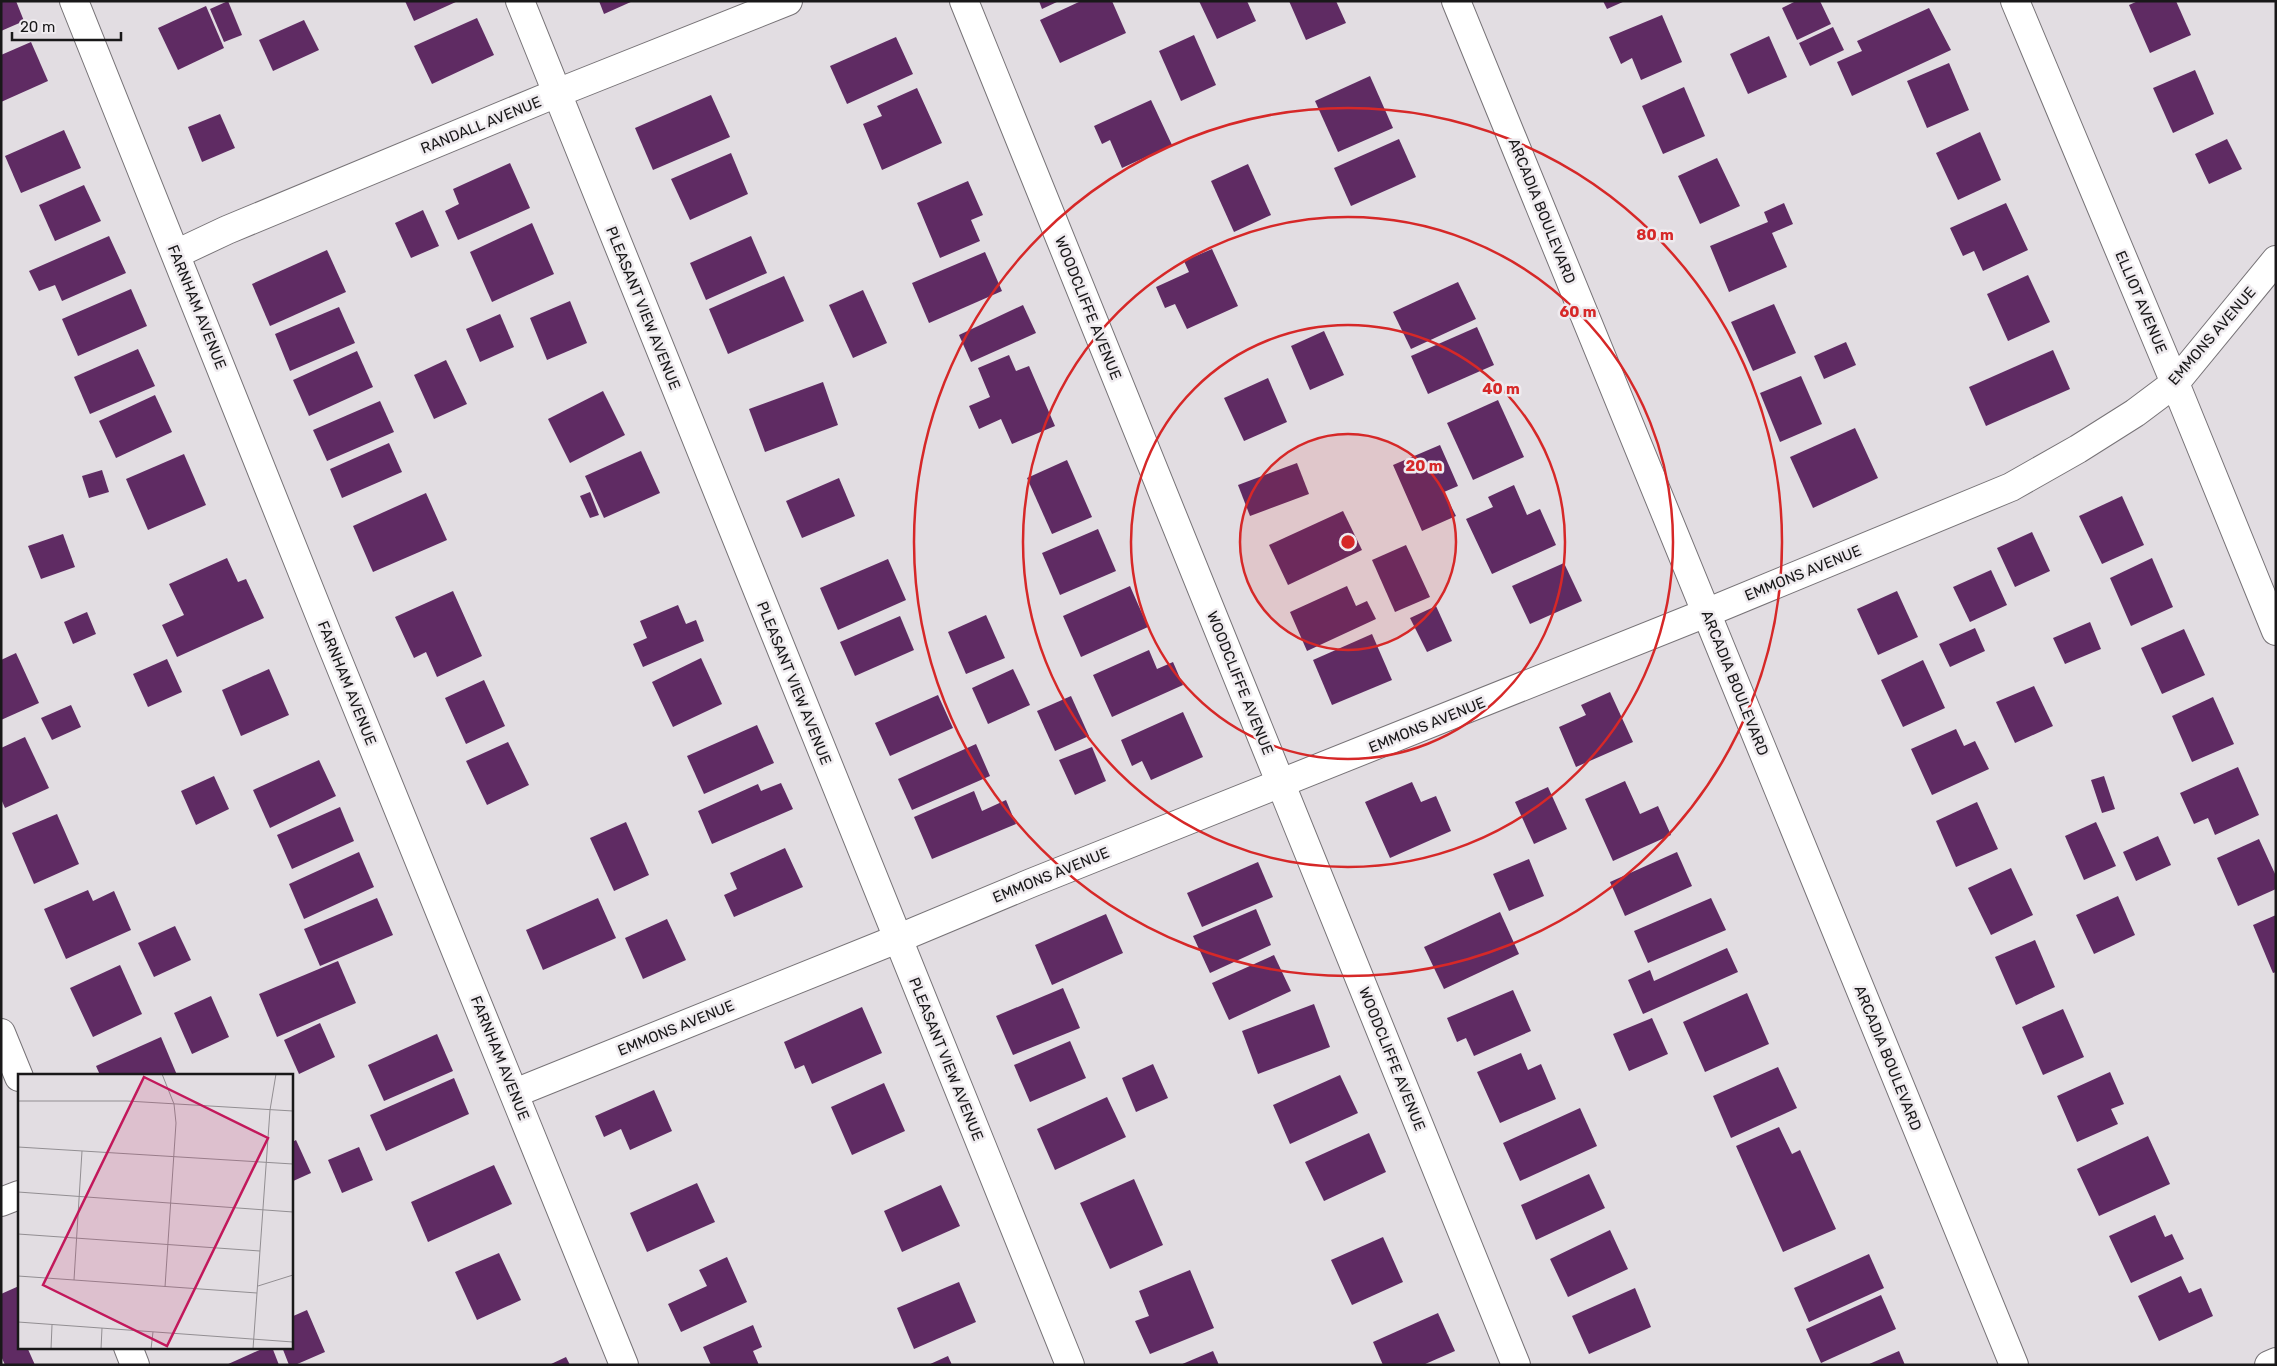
<svg xmlns="http://www.w3.org/2000/svg" width="2277" height="1366" font-family="Rubik,sans-serif">
<rect width="100%" height="100%" fill="#e2dde2"/>
<g fill="#5f2b63">
<polygon points="1,1 16,1 24,21 1,31"/>
<polygon points="228,1 242,35 224,42 210,9"/>
<polygon points="405,1 458,1 414,21"/>
<polygon points="599,1 633,1 604,14"/>
<polygon points="1039,1 1059,1 1042,9"/>
<polygon points="1081,1 1112,1 1126,33 1060,63 1040,20"/>
<polygon points="1199,1 1247,1 1256,21 1217,39"/>
<polygon points="1289,1 1336,1 1346,23 1306,40"/>
<polygon points="1603,1 1625,1 1607,9"/>
<polygon points="1796,1 1820,1 1831,24 1797,40 1782,8"/>
<polygon points="2138,1 2176,1 2191,35 2150,53 2129,5"/>
<polygon points="206,6 224,48 178,70 158,28"/>
<polygon points="1929,8 1951,50 1852,96 1837,62 1862,51 1857,41"/>
<polygon points="1662,15 1682,62 1641,80 1632,58 1621,64 1609,37"/>
<polygon points="477,18 494,55 432,84 414,46"/>
<polygon points="304,20 319,50 273,71 259,40"/>
<polygon points="1833,27 1844,50 1810,66 1799,43"/>
<polygon points="1194,35 1216,85 1181,101 1159,51"/>
<polygon points="1769,36 1787,77 1748,94 1730,54"/>
<polygon points="896,37 913,74 847,104 830,66"/>
<polygon points="31,42 48,81 1,102 1,55"/>
<polygon points="1949,63 1969,110 1927,128 1907,81"/>
<polygon points="2195,70 2214,114 2173,133 2153,88"/>
<polygon points="1370,76 1393,128 1338,152 1315,101"/>
<polygon points="1684,87 1705,136 1663,154 1642,106"/>
<polygon points="917,88 942,143 882,170 863,124 882,116 877,106"/>
<polygon points="711,95 730,137 653,170 635,128"/>
<polygon points="1151,100 1172,145 1122,168 1110,140 1102,144 1094,126"/>
<polygon points="220,114 235,148 202,162 188,127"/>
<polygon points="64,130 81,168 21,193 5,156"/>
<polygon points="1980,132 2001,180 1958,200 1936,153"/>
<polygon points="1399,139 1416,177 1351,206 1334,168"/>
<polygon points="2227,139 2242,169 2209,184 2195,154"/>
<polygon points="731,153 748,194 690,220 671,179"/>
<polygon points="1717,158 1740,206 1700,224 1678,176"/>
<polygon points="510,163 530,208 458,240 445,211 459,204 453,189"/>
<polygon points="1248,164 1271,215 1234,232 1211,181"/>
<polygon points="968,181 983,215 971,220 980,241 940,258 917,203"/>
<polygon points="84,185 101,221 55,241 39,205"/>
<polygon points="1784,203 1793,224 1772,233 1787,267 1729,292 1710,246 1768,222 1764,212"/>
<polygon points="2006,203 2028,250 1983,271 1974,251 1963,256 1950,228"/>
<polygon points="423,210 439,246 411,258 395,223"/>
<polygon points="532,223 554,274 492,302 470,252"/>
<polygon points="109,236 126,273 62,301 55,285 39,291 29,271"/>
<polygon points="751,236 767,273 706,300 690,263"/>
<polygon points="1212,249 1238,306 1187,329 1175,304 1165,308 1156,287 1189,272 1184,261"/>
<polygon points="327,250 346,292 270,326 252,284"/>
<polygon points="985,252 1002,291 929,323 912,283"/>
<polygon points="2028,275 2050,322 2008,341 1987,294"/>
<polygon points="784,276 804,321 728,354 709,309"/>
<polygon points="1458,282 1476,319 1411,349 1393,312"/>
<polygon points="131,289 147,326 78,356 62,319"/>
<polygon points="863,290 887,343 853,358 829,305"/>
<polygon points="570,301 587,343 547,360 530,318"/>
<polygon points="1774,304 1796,353 1753,371 1731,322"/>
<polygon points="1023,305 1036,333 971,362 959,335"/>
<polygon points="339,307 355,343 290,371 275,334"/>
<polygon points="500,314 514,347 480,362 466,329"/>
<polygon points="1477,327 1494,365 1428,394 1411,356"/>
<polygon points="1324,331 1344,375 1310,390 1291,346"/>
<polygon points="1846,342 1856,365 1824,379 1814,356"/>
<polygon points="138,349 155,386 90,414 74,377"/>
<polygon points="2053,350 2070,389 1986,426 1969,387"/>
<polygon points="357,351 373,387 309,416 293,380"/>
<polygon points="1009,355 1016,371 1029,366 1055,426 1012,444 1001,419 979,429 969,406 990,397 978,368"/>
<polygon points="446,360 467,404 434,419 414,375"/>
<polygon points="1801,376 1822,424 1780,442 1760,393"/>
<polygon points="1268,378 1287,422 1244,441 1224,398"/>
<polygon points="823,382 838,425 765,452 749,409"/>
<polygon points="603,391 625,435 570,463 548,419"/>
<polygon points="155,395 172,432 116,458 99,421"/>
<polygon points="1498,400 1524,457 1473,480 1447,423"/>
<polygon points="380,401 394,432 327,461 313,430"/>
<polygon points="1855,428 1878,478 1813,508 1790,457"/>
<polygon points="389,443 402,472 342,498 330,469"/>
<polygon points="1440,445 1458,486 1444,492 1456,516 1422,531 1393,465"/>
<polygon points="641,451 660,493 604,518 585,476"/>
<polygon points="184,454 206,505 148,530 126,479"/>
<polygon points="1067,460 1092,517 1052,534 1027,478"/>
<polygon points="1297,463 1309,494 1250,516 1238,485"/>
<polygon points="102,470 109,492 89,498 82,476"/>
<polygon points="839,478 855,516 802,538 786,501"/>
<polygon points="1514,485 1527,515 1540,509 1556,545 1492,574 1466,519 1493,507 1488,497"/>
<polygon points="590,492 599,515 590,518 580,496"/>
<polygon points="426,493 447,540 373,572 353,526"/>
<polygon points="2122,496 2144,545 2102,564 2079,516"/>
<polygon points="1343,511 1362,550 1288,585 1269,545"/>
<polygon points="1098,529 1116,571 1060,595 1042,553"/>
<polygon points="2032,532 2050,571 2015,587 1997,548"/>
<polygon points="63,534 75,567 41,579 28,546"/>
<polygon points="1406,545 1430,597 1395,612 1372,560"/>
<polygon points="227,558 238,582 246,579 264,618 177,657 162,625 184,615 169,584"/>
<polygon points="2152,558 2173,607 2131,626 2110,578"/>
<polygon points="888,559 906,600 838,630 820,588"/>
<polygon points="1564,563 1582,601 1530,624 1512,586"/>
<polygon points="1991,570 2007,605 1970,622 1953,587"/>
<polygon points="1130,586 1148,627 1081,657 1063,616"/>
<polygon points="1347,586 1356,606 1367,601 1376,619 1307,651 1290,612"/>
<polygon points="453,591 482,656 437,677 426,652 414,658 395,617"/>
<polygon points="1897,591 1918,637 1878,655 1857,609"/>
<polygon points="678,605 686,624 696,620 704,641 643,667 633,644 647,638 640,621"/>
<polygon points="1436,606 1452,641 1427,652 1410,618"/>
<polygon points="87,612 96,634 73,644 64,622"/>
<polygon points="986,615 1005,658 966,674 948,632"/>
<polygon points="900,616 914,650 855,676 840,642"/>
<polygon points="2090,622 2101,649 2065,664 2053,638"/>
<polygon points="1975,628 1985,651 1950,667 1939,644"/>
<polygon points="2184,629 2205,675 2162,694 2141,648"/>
<polygon points="1372,634 1392,680 1332,705 1313,660"/>
<polygon points="1149,650 1157,669 1173,662 1183,685 1112,717 1093,675"/>
<polygon points="16,653 39,703 1,720 1,660"/>
<polygon points="701,658 722,704 673,727 652,682"/>
<polygon points="167,659 182,692 148,707 133,674"/>
<polygon points="1923,660 1945,708 1903,727 1881,680"/>
<polygon points="269,669 289,715 241,736 222,690"/>
<polygon points="1013,669 1030,705 988,724 972,688"/>
<polygon points="484,680 505,726 466,744 445,698"/>
<polygon points="2034,686 2053,726 2015,743 1996,702"/>
<polygon points="1610,692 1633,742 1576,767 1559,727 1586,715 1581,705"/>
<polygon points="938,695 953,728 890,756 875,723"/>
<polygon points="1071,696 1089,736 1055,751 1037,711"/>
<polygon points="2213,697 2234,744 2192,762 2172,716"/>
<polygon points="71,705 81,727 52,740 41,718"/>
<polygon points="1183,712 1203,757 1151,780 1142,761 1132,766 1121,740"/>
<polygon points="757,725 774,763 704,794 687,756"/>
<polygon points="1956,729 1964,746 1975,741 1989,769 1932,795 1911,749"/>
<polygon points="25,737 49,788 5,808 1,799 1,748"/>
<polygon points="508,742 529,785 487,805 466,761"/>
<polygon points="976,744 990,776 912,810 898,779"/>
<polygon points="1092,747 1106,781 1075,795 1059,760"/>
<polygon points="319,760 336,796 270,828 253,790"/>
<polygon points="2238,767 2259,815 2215,835 2208,818 2194,824 2180,793"/>
<polygon points="214,776 229,809 196,825 181,791"/>
<polygon points="2104,776 2115,809 2102,813 2091,780"/>
<polygon points="1625,781 1640,814 1658,806 1671,835 1613,861 1585,799"/>
<polygon points="1412,782 1421,802 1436,796 1451,831 1390,858 1365,802"/>
<polygon points="781,783 793,809 712,844 698,811 758,784 761,791"/>
<polygon points="1548,787 1567,829 1534,844 1515,802"/>
<polygon points="974,791 982,811 1006,800 1016,824 932,859 914,817"/>
<polygon points="1977,802 1998,849 1956,867 1936,821"/>
<polygon points="340,807 354,841 292,869 277,835"/>
<polygon points="57,814 79,864 34,884 12,833"/>
<polygon points="626,822 649,875 614,891 590,838"/>
<polygon points="2096,822 2116,866 2084,880 2065,836"/>
<polygon points="2158,836 2171,865 2136,881 2123,852"/>
<polygon points="2259,839 2276,876 2276,889 2238,906 2217,858"/>
<polygon points="785,848 803,887 734,917 724,895 737,889 730,873"/>
<polygon points="359,852 374,887 304,919 289,884"/>
<polygon points="1677,852 1692,886 1625,916 1610,882"/>
<polygon points="1529,859 1544,896 1509,911 1493,874"/>
<polygon points="1258,862 1273,897 1202,927 1187,893"/>
<polygon points="2011,868 2033,915 1991,935 1968,888"/>
<polygon points="88,890 93,901 114,891 131,930 66,959 44,909"/>
<polygon points="2118,896 2135,935 2094,954 2076,915"/>
<polygon points="377,898 393,935 320,966 304,929"/>
<polygon points="598,898 616,938 543,970 526,930"/>
<polygon points="1711,898 1726,930 1648,963 1634,931"/>
<polygon points="1256,909 1271,945 1210,973 1193,936"/>
<polygon points="1500,912 1519,954 1444,989 1424,947"/>
<polygon points="1106,914 1123,953 1052,985 1035,945"/>
<polygon points="2276,915 2276,972 2273,973 2253,925"/>
<polygon points="667,919 686,960 643,979 625,938"/>
<polygon points="175,926 191,960 154,977 138,943"/>
<polygon points="2035,940 2055,987 2016,1005 1995,957"/>
<polygon points="1727,948 1738,972 1643,1014 1628,980 1650,970 1654,981"/>
<polygon points="1274,955 1291,991 1229,1020 1212,983"/>
<polygon points="338,961 356,1003 277,1037 259,994"/>
<polygon points="120,965 142,1014 93,1037 70,988"/>
<polygon points="1063,988 1080,1028 1013,1055 996,1016"/>
<polygon points="1513,990 1531,1031 1474,1056 1466,1038 1457,1042 1447,1018"/>
<polygon points="1747,993 1769,1044 1705,1072 1683,1022"/>
<polygon points="211,996 229,1037 192,1054 174,1013"/>
<polygon points="1314,1004 1330,1047 1258,1074 1242,1031"/>
<polygon points="862,1007 882,1053 812,1084 804,1065 795,1069 784,1042"/>
<polygon points="2063,1009 2084,1057 2043,1075 2022,1027"/>
<polygon points="1652,1018 1668,1054 1629,1071 1613,1034"/>
<polygon points="320,1023 335,1057 299,1074 284,1040"/>
<polygon points="437,1034 453,1071 384,1101 368,1065"/>
<polygon points="161,1037 177,1075 100,1075 96,1066"/>
<polygon points="1070,1041 1086,1078 1030,1102 1014,1065"/>
<polygon points="1521,1053 1528,1070 1541,1064 1556,1099 1500,1123 1477,1072"/>
<polygon points="1153,1064 1168,1098 1136,1112 1122,1078"/>
<polygon points="1778,1067 1797,1108 1731,1138 1713,1096"/>
<polygon points="2110,1072 2124,1104 2111,1109 2118,1124 2077,1142 2057,1096"/>
<polygon points="1340,1075 1358,1113 1290,1144 1273,1105"/>
<polygon points="454,1078 469,1114 386,1151 370,1115"/>
<polygon points="884,1083 905,1131 852,1155 831,1107"/>
<polygon points="654,1090 672,1131 630,1150 621,1129 604,1137 595,1116"/>
<polygon points="1107,1097 1126,1137 1055,1170 1037,1129"/>
<polygon points="1580,1108 1597,1146 1520,1181 1503,1143"/>
<polygon points="1779,1127 1792,1154 1800,1150 1836,1229 1783,1252 1736,1146"/>
<polygon points="1369,1133 1386,1172 1324,1201 1305,1162"/>
<polygon points="2148,1136 2170,1184 2099,1216 2077,1169"/>
<polygon points="296,1140 311,1173 291,1182 291,1143"/>
<polygon points="359,1147 373,1180 342,1193 328,1160"/>
<polygon points="494,1165 512,1204 428,1242 411,1202"/>
<polygon points="1589,1174 1605,1208 1536,1240 1521,1205"/>
<polygon points="1134,1179 1163,1245 1110,1269 1080,1203"/>
<polygon points="697,1183 715,1222 647,1252 630,1213"/>
<polygon points="941,1185 960,1226 902,1252 884,1211"/>
<polygon points="2155,1215 2165,1237 2172,1234 2184,1259 2131,1283 2109,1236"/>
<polygon points="1610,1230 1628,1269 1568,1297 1550,1259"/>
<polygon points="1383,1237 1403,1282 1352,1305 1331,1260"/>
<polygon points="499,1253 521,1300 477,1320 455,1272"/>
<polygon points="1869,1254 1884,1288 1809,1322 1794,1288"/>
<polygon points="727,1257 747,1302 681,1332 668,1304 707,1286 699,1270"/>
<polygon points="1190,1270 1214,1328 1150,1354 1135,1321 1149,1316 1139,1291"/>
<polygon points="2181,1276 2189,1293 2201,1288 2213,1316 2159,1341 2138,1296"/>
<polygon points="959,1282 976,1322 914,1349 897,1308"/>
<polygon points="19,1286 19,1347 27,1347 35,1365 5,1365 1,1356 1,1294"/>
<polygon points="1635,1288 1651,1327 1589,1354 1572,1316"/>
<polygon points="1881,1295 1896,1329 1821,1363 1806,1329"/>
<polygon points="307,1310 325,1352 295,1365 289,1365 282,1347 291,1347 291,1317"/>
<polygon points="1438,1313 1455,1351 1423,1365 1383,1365 1373,1342"/>
<polygon points="753,1325 762,1347 753,1351 759,1365 711,1365 703,1347"/>
<polygon points="266,1347 272,1347 279,1365 226,1365"/>
<polygon points="1213,1351 1219,1365 1180,1365"/>
<polygon points="1899,1351 1905,1365 1867,1365"/>
<polygon points="948,1356 952,1365 928,1365"/>
<polygon points="566,1357 570,1365 549,1365"/>
</g>
<g fill="none" stroke-linecap="round" stroke-linejoin="round">
<g stroke="#777377" stroke-width="30">
<g id="minor">
<polyline points="74,1 328,636 624,1365"/>
<polyline points="520,1 1070,1365"/>
<polyline points="964,1 1516,1365"/>
<polyline points="1456,1 2014,1365"/>
<polyline points="2015,1 2175,383 2276,631"/>
<polyline points="176,254 227,230 557,93 788,1"/>
<polyline points="1,1033 19,1077"/>
<polyline points="515,1093 897,939 1031,883 1706,613 2011,487 2078,449 2135,413 2175,383 2276,260"/>
<polyline points="1,1202 19,1195"/>
<polyline points="128,1347 135,1365"/>
<polyline points="2269,1365 2276,1362"/>
</g>
</g>
<use href="#minor" stroke="#fff" stroke-width="28"/>
</g>
<circle cx="1348" cy="542" r="108" fill="#d62828" fill-opacity=".12"/>
<g fill="none" stroke="#d62828" stroke-width="2.5">
<circle cx="1348" cy="542" r="108"/>
<circle cx="1348" cy="542" r="217"/>
<circle cx="1348" cy="542" r="325"/>
<circle cx="1348" cy="542" r="434"/>
</g>
<g text-anchor="middle" dominant-baseline="central" stroke-width="5" stroke-linejoin="round" paint-order="stroke">
<g font-size="15" fill="#191819" stroke="#efebef">
<text transform="translate(481 125) rotate(-22)">RANDALL AVENUE</text>
<text transform="translate(1542 211) rotate(68)">ARCADIA BOULEVARD</text>
<text transform="translate(2141 302) rotate(67)">ELLIOT AVENUE</text>
<text transform="translate(197 307) rotate(68)">FARNHAM AVENUE</text>
<text transform="translate(643 308) rotate(68)">PLEASANT VIEW AVENUE</text>
<text transform="translate(1088 308) rotate(68)">WOODCLIFFE AVENUE</text>
<text transform="translate(2212 336) rotate(-49)">EMMONS AVENUE</text>
<text transform="translate(1803 573) rotate(-22)">EMMONS AVENUE</text>
<text transform="translate(347 683) rotate(68)">FARNHAM AVENUE</text>
<text transform="translate(794 683) rotate(68)">PLEASANT VIEW AVENUE</text>
<text transform="translate(1240 683) rotate(68)">WOODCLIFFE AVENUE</text>
<text transform="translate(1735 683) rotate(68)">ARCADIA BOULEVARD</text>
<text transform="translate(1427 725) rotate(-22)">EMMONS AVENUE</text>
<text transform="translate(1051 875) rotate(-22)">EMMONS AVENUE</text>
<text transform="translate(676 1028) rotate(-22)">EMMONS AVENUE</text>
<text transform="translate(500 1058) rotate(68)">FARNHAM AVENUE</text>
<text transform="translate(1888 1058) rotate(68)">ARCADIA BOULEVARD</text>
<text transform="translate(946 1059) rotate(68)">PLEASANT VIEW AVENUE</text>
<text transform="translate(1392 1059) rotate(68)">WOODCLIFFE AVENUE</text>
</g>
</g>
<g transform="translate(18 1074)">
<rect width="275" height="275" fill="#e2dde2"/>
<path fill="none" stroke="#928e92" stroke-width="1" d="M144 0 156 30 158 49 147 213M0 27H109L275 37M0 73 275 90M0 118 275 138M0 160 242 177M0 202 239 219M56 206 64 77M240 212 275 201M0 248 275 268M33 275 34 251M83 275 84 254M133 275 135 258M235 275 252 36 258 0"/>
<path fill="#c2185b" fill-opacity="0.15" stroke="#c2185b" stroke-width="2.5" d="M126 3 250 64 149 272 25 211Z"/>
<rect width="275" height="275" fill="none" stroke="#191819" stroke-width="2.5"/>
</g>
<circle cx="1348" cy="542" r="8" fill="#d62828" stroke="#efebef" stroke-width="2.5"/>
<g font-size="15" text-anchor="middle" font-weight="bold" fill="#d62828" stroke="#efebef" stroke-width="5" stroke-linejoin="round" paint-order="stroke">
<text x="1655" y="240">80 m</text>
<text x="1578" y="317">60 m</text>
<text x="1501" y="394">40 m</text>
<text x="1424" y="471">20 m</text>
</g>
<rect width="2277" height="1366" fill="none" stroke="#191819" stroke-width="5"/>
<path d="M12 32v8h109v-8" fill="none" stroke="#191819" stroke-width="2.5"/>
<text x="20" y="32" font-size="15" fill="#191819" stroke="#efebef" stroke-width="4" paint-order="stroke">20 m</text>
</svg>
